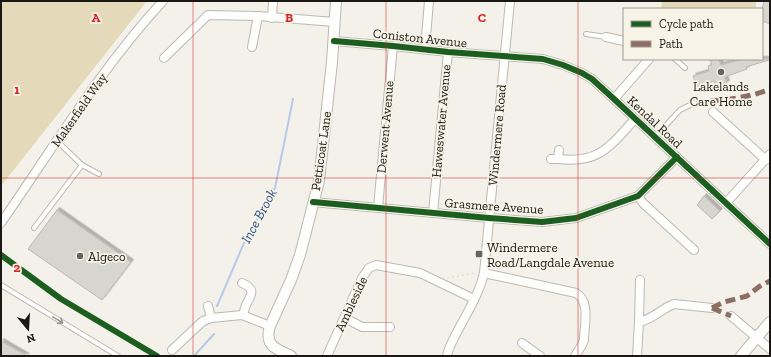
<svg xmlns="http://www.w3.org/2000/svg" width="771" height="357" font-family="'Zilla Slab',serif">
<defs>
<filter id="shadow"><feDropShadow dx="2.5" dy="-2.5" stdDeviation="0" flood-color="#0004"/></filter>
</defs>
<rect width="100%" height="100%" fill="#f4f1ea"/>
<g fill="#e4daba">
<polygon points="1,1 147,1 1,186"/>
<polygon points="662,1 756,1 756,9 661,9"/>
</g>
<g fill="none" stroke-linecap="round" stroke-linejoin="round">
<g stroke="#b6cae8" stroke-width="2">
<polyline points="217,306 244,243 275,188 293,99"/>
<polyline points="194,356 214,334"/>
</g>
</g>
<g fill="#d7d5d0" stroke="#bbb9b4" filter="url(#shadow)">
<polygon points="764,1 770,1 770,24 762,21 762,9"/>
<polygon points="710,59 719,59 721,65 743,59 769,59 769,60 746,67 747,69 725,77 727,83 716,86 714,81 697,87 693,76 709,71 708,66 712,65"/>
<polygon points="704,196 720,211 712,219 697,205"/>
<polygon points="57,210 131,262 102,300 28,249"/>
<polygon points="1,341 27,356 1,356"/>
</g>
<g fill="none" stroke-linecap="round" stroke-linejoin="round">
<g stroke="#bbb9b5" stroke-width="6">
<g id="service">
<polyline points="586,34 606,37"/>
<polyline points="675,59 685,68"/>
<polyline points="655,137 680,110 696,102"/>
<polyline points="57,141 82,165 99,174"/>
<polyline points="34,228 82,165"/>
<polyline points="1,285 118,356"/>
</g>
</g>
<g stroke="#bbb9b5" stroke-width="10">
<g id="minor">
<polyline points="272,18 273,1"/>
<polyline points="606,37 624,41"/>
<polyline points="334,41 393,46 448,52 543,59 563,65 582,73 592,79 614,99 770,244"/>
<polyline points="252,47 258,16"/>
<polyline points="425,49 429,1"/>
<polyline points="164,58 208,15 258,16 335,22"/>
<polyline points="614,99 649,59"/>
<polyline points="713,112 766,160"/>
<polyline points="551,159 558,159 559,150"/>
<path d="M558 159C600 164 610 146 635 119"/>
<polyline points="638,196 643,203 694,250"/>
<polyline points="313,202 489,218 542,222 576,218 638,196 677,157"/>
<polyline points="726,203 770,154"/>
<polyline points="378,207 393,46"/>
<polyline points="433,213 448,52"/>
<path d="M1 223C53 148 101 68 163 1"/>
<path d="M484 273 576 293C591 302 584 325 584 340L582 345 575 356"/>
<path d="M242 283C263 292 242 301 244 315"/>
<polyline points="208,306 211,318"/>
<polyline points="731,316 770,349"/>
<polyline points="345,318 362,327 390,327"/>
<polyline points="639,322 640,280"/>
<polyline points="522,343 540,356"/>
<polyline points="172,350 203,321 211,318 242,315 270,326"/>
<polyline points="327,356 362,278 369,268 376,265 420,273 474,299"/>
<path d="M447 356C448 349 452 342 455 336 465 316 479 295 484 273L510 1"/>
<path d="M637 356 639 322C653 319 661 309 674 304L712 308"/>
</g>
</g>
<g stroke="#bbb9b5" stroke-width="12">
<g id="tertiary">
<path d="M291 356C276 349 264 346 270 326L291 280 300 255 319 181 332 62 336 1"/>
<polyline points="741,356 770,322"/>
</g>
</g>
<polyline stroke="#dad9d7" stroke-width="1" stroke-dasharray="2 3" stroke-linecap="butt" points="447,278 475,273"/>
<use href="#service" stroke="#fdfdfc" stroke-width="4"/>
<use href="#minor" stroke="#fdfdfc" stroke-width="8"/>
<use href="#tertiary" stroke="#fdfdfc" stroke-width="10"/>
<g stroke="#8d6e63" stroke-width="5" stroke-dasharray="10 5" stroke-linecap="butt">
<path d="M696 102C721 100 746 99 770 89"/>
<polyline points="712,308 724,302 747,296 760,286 770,281"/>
<polyline points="712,308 731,316"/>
</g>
<g stroke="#f7f3e7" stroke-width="8">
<g id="cycleway">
<polyline points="334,41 393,46 448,52 543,59 563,65 582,73 592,79 614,99 770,244"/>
<polyline points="313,202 489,218 542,222 576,218 638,196 677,157"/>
<polyline points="1,255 61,299 157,356"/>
</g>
</g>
<use href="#cycleway" stroke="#1b5e20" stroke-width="6"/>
</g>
<defs><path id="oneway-shaft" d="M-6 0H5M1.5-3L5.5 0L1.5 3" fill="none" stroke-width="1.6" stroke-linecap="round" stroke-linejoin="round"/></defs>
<use stroke="#979694" href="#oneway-shaft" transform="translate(58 320) rotate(31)"/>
<path fill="none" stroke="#d62828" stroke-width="1" stroke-opacity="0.55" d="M193 1V356M386 1V356M578 1V356M1 178H770"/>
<g fill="#66645f" stroke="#f7f3e7" stroke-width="1.5">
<circle cx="721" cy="72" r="4"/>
<rect x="475" y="250" width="8" height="8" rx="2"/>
<circle cx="80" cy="256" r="4"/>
</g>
<g text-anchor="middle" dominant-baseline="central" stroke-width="3.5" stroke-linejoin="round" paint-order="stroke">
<g font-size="13" fill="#1a1814" stroke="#f7f3e7">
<text transform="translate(420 38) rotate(6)">Coniston Avenue</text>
<text transform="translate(79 110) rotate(-55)">Makerfield Way</text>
<text transform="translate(441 121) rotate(-85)">Haweswater Avenue</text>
<text transform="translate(655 122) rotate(43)">Kendal Road</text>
<text transform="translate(385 127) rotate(-85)">Derwent Avenue</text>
<text transform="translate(497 135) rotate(-85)">Windermere Road</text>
<text transform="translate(321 151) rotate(-82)">Petticoat Lane</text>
<text transform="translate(494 206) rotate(4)">Grasmere Avenue</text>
<text transform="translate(351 304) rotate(-65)">Ambleside</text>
</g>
<g font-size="13" fill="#1a1814" stroke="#f7f3e7" text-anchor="start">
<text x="721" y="86" text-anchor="middle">Lakelands<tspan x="721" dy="15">Care Home</tspan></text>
<text x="487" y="247">Windermere<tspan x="487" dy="15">Road/Langdale Avenue</tspan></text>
<text x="88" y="256">Algeco</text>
</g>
<g font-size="14" font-style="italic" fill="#294f87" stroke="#f7f3e7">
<text transform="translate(259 216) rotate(-62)">Ince Brook</text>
</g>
</g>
<g font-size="13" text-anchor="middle" font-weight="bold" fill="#d62828" stroke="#f7f3e7" stroke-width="3.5" stroke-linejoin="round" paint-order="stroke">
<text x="96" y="22">A</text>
<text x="289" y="22">B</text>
<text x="482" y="22">C</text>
<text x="17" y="94">1</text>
<text x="17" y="272">2</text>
</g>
<rect width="771" height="357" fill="none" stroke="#1a1814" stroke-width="4"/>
<rect x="623" y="8" width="140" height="52" fill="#f7f3e7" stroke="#9f9b93"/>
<rect x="631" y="21" width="20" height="6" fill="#1b5e20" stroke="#9f9b93"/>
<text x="659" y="28" font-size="12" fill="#1a1814">Cycle path</text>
<rect x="631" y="41" width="20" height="6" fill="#8d6e63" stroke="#9f9b93"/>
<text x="659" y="48" font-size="12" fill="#1a1814">Path</text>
<g transform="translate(28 329) rotate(162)" stroke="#f7f3e7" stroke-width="3" paint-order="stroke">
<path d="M0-3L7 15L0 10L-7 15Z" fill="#1a1814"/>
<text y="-6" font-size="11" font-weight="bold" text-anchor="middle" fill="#1a1814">N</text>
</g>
</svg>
